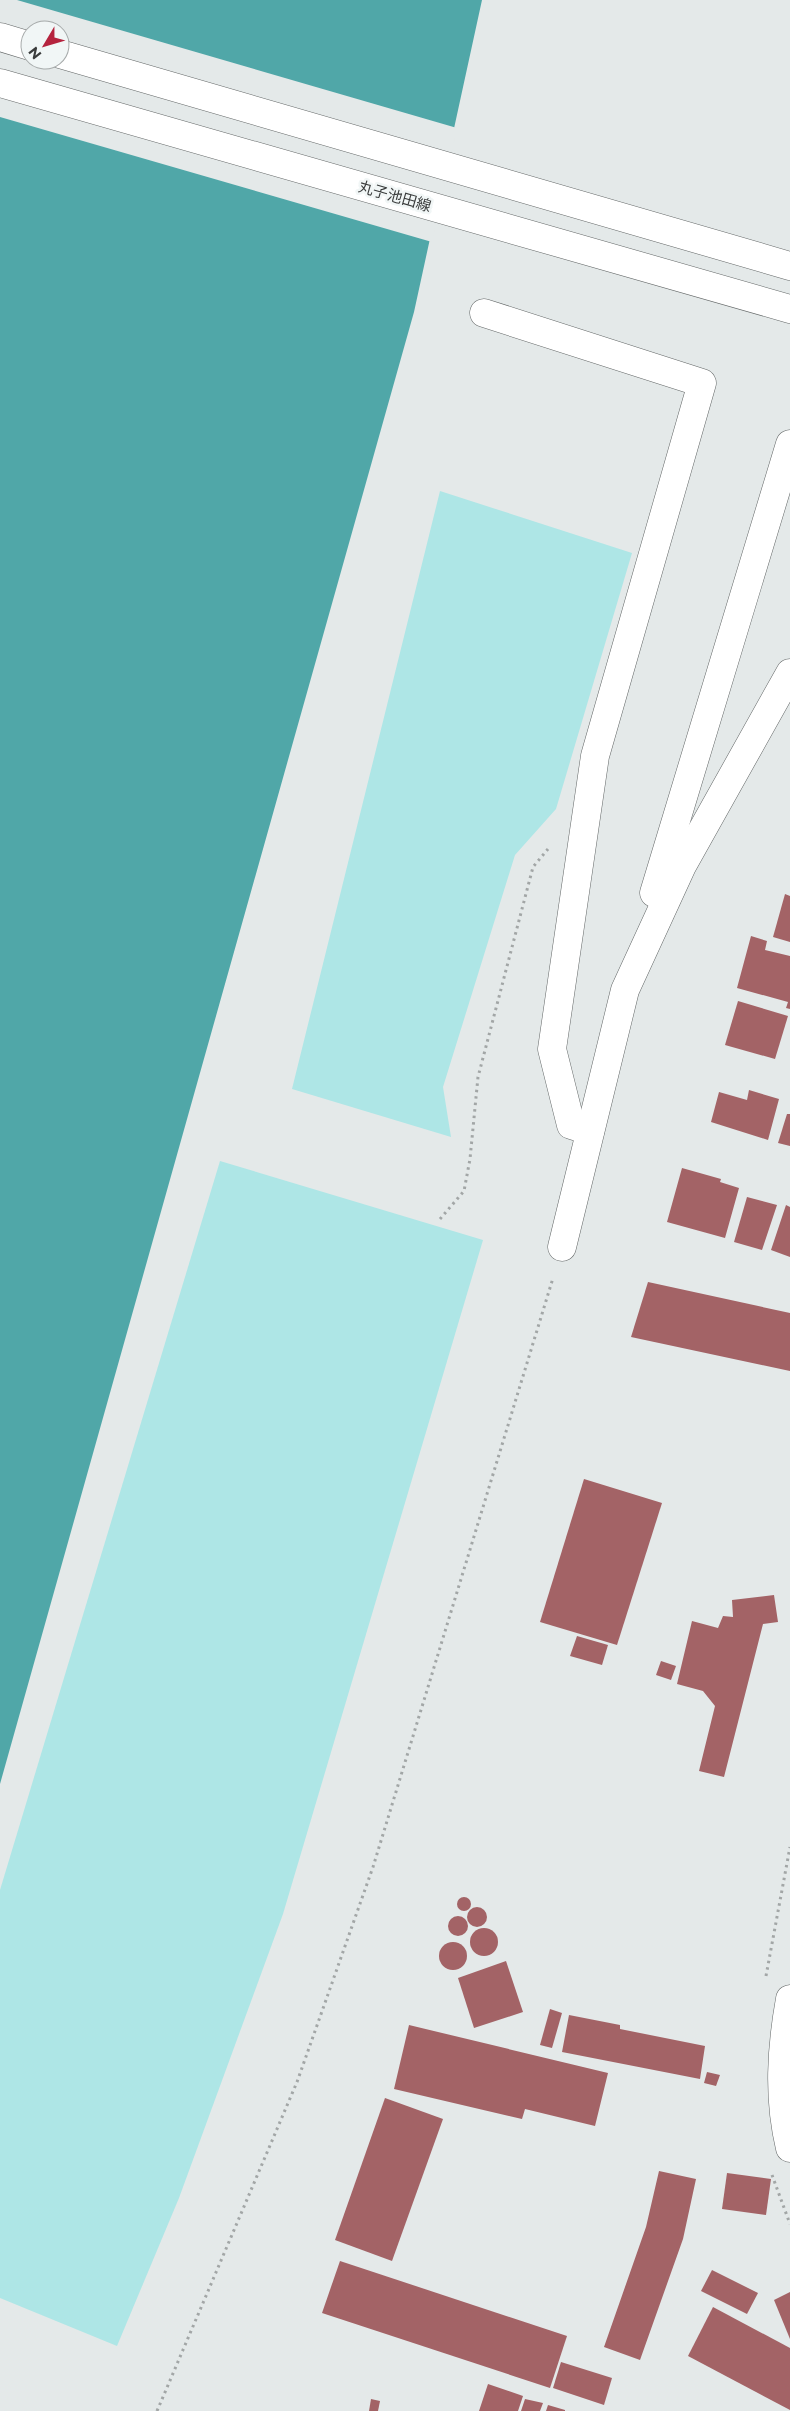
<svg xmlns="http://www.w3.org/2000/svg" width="790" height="2411" font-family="Montserrat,'Noto Sans JP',sans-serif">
<rect width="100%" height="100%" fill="#e4e9e9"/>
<g fill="#aee6e6">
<polygon points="440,491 632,553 556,809 515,855 443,1087 451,1137 292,1089"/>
<polygon points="220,1161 483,1240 283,1914 179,2198 117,2346 0,2298 0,1890"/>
</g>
<path fill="#50a7a8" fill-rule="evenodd" d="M0 0H482L414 312 0 1784ZM30 30H60V60H30Z"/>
<path fill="#e4e9e9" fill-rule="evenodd" d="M0 0H17L457 128 432 242 0 117ZM30 30H60V60H30Z"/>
<g fill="#a36366">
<polygon points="785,894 790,896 790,942 773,937"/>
<polygon points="751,936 767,941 765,950 790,956 790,1009 786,1008 788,1002 737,988"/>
<polygon points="738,1001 788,1016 775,1059 725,1045"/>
<polygon points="749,1090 779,1099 768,1140 711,1122 719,1092 747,1100"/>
<polygon points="787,1114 790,1114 790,1146 778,1143"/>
<polygon points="682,1168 721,1179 720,1182 739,1188 725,1238 667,1222"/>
<polygon points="747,1197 777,1205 762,1250 734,1242"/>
<polygon points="786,1205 790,1207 790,1257 771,1250"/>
<polygon points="648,1282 790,1313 790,1371 631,1337"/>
<polygon points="584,1479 662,1503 617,1645 540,1622"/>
<polygon points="774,1595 778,1622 763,1624 724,1777 699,1771 715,1706 703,1691 677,1684 692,1621 718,1628 723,1616 733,1617 732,1600"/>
<polygon points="577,1636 608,1645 602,1665 570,1656"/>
<polygon points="661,1661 676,1666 671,1680 656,1675"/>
<circle cx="464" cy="1904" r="7"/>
<circle cx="477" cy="1917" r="10"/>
<circle cx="458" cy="1926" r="10"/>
<circle cx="484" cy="1942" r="14"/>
<circle cx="453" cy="1956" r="14"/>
<polygon points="506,1961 523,2012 474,2028 458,1978"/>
<polygon points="550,2009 562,2013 552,2048 540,2045"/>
<polygon points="569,2015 620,2025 620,2029 705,2046 700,2079 562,2052"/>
<polygon points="409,2025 608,2073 595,2126 525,2109 522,2119 394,2089"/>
<polygon points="707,2072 720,2075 716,2086 704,2083"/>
<polygon points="385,2098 443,2119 392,2261 335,2240"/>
<polygon points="659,2171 696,2179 683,2239 640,2360 604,2347 646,2227"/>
<polygon points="727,2173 771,2179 766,2215 722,2209"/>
<polygon points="340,2261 567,2336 550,2388 322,2313"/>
<polygon points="712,2270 758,2293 747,2314 701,2291"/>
<polygon points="790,2292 790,2339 774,2300"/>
<polygon points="713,2307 790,2348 790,2410 688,2356"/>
<polygon points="561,2362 612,2378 604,2405 553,2388"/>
<polygon points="488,2384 523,2396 518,2411 479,2411"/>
<polygon points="371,2399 380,2401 378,2411 369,2411"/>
<polygon points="525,2399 543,2403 540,2411 521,2411"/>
<polygon points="548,2405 565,2410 565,2411 546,2411"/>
</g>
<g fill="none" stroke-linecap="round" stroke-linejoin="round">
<g stroke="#636767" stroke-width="29">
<g id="minor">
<polyline points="484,313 702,383 595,756 552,1049 571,1125 590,1131"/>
<polyline points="654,893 790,444"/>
<polyline points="562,1247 625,990 682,866 790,673"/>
</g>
</g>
<g stroke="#636767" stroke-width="29">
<g id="tertiary">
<polyline points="0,37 30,46"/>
<polyline points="60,54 790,266"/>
<polyline points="0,83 790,309"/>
<path d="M790 1999C781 2049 778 2098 790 2148"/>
</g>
</g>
<g stroke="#a2a6a6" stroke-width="3" stroke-dasharray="2.5 4" stroke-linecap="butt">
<polyline points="440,1219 464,1191 470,1159 478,1077 533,867 548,849"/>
<polyline points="766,1976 790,1847"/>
<polyline points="772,2175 790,2224"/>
<polyline points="157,2411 297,2082 373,1867 553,1278"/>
</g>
<use href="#minor" stroke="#fff" stroke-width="28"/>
<use href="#tertiary" stroke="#fff" stroke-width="28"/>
</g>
<g text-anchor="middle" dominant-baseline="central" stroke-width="5" stroke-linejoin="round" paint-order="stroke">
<g font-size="15" fill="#393b3b" stroke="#f1f6f6">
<text transform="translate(395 196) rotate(16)">丸子池田線</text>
</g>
</g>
<g transform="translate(45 45) rotate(232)"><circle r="24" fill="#f1f6f6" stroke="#a7abab"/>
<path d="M0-4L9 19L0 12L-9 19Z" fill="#b5233e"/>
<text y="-8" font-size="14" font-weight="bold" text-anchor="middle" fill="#393b3b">N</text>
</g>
</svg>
